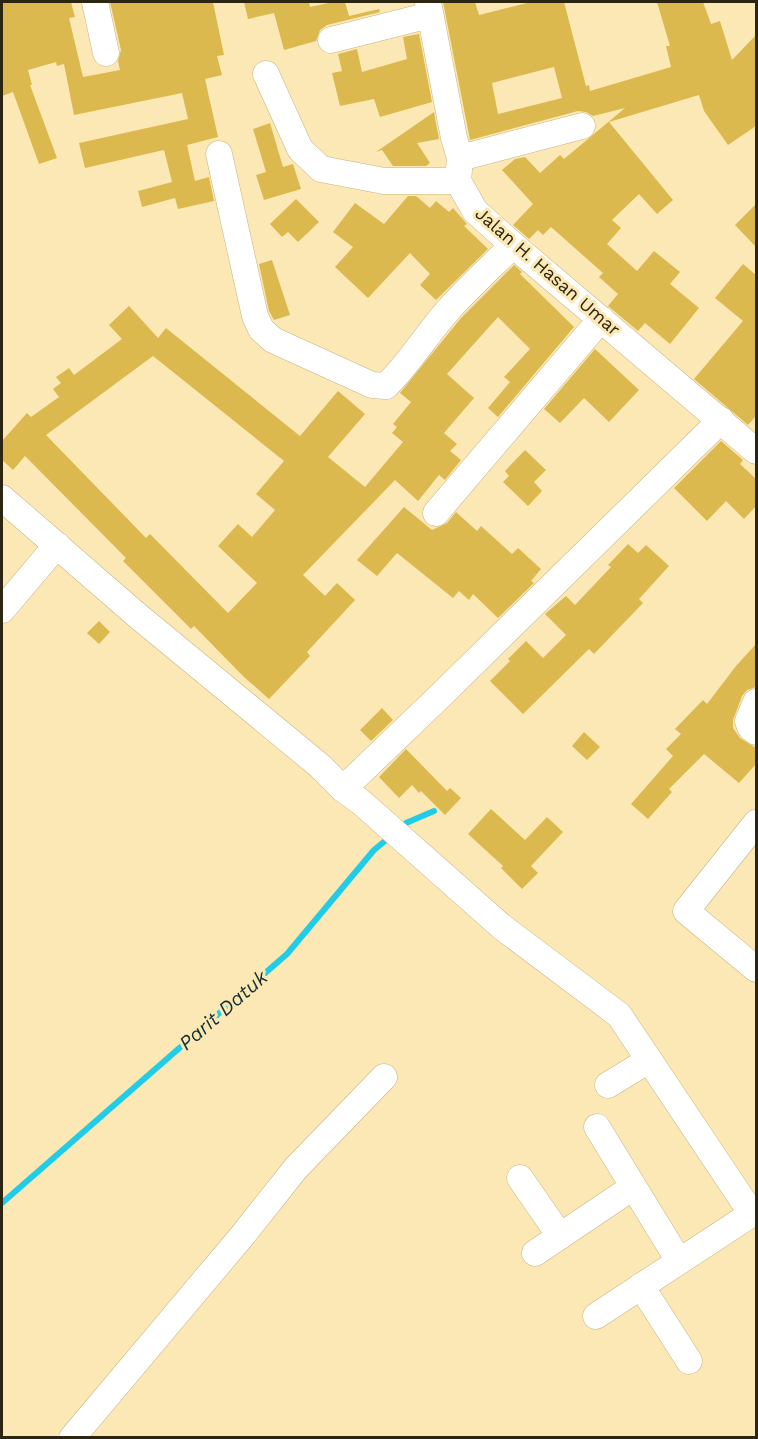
<svg xmlns="http://www.w3.org/2000/svg" width="758" height="1439" font-family="'Work Sans',sans-serif">
<rect width="100%" height="100%" fill="#fbe8b4"/>
<g fill="none" stroke-linecap="round" stroke-linejoin="round">
<g stroke="#21cde6" stroke-width="6">
<polyline points="399,829 406,823 434,811"/>
<polyline points="2,1203 287,954 374,850 391,836"/>
</g>
</g>
<g fill="#dcb94e" fill-rule="evenodd">
<polygon points="2,2 71,2 75,17 69,18 83,77 120,70 118,61 121,50 110,2 213,2 224,55 217,56 222,75 205,79 218,137 187,145 195,181 209,177 214,201 178,209 175,198 142,207 138,191 172,182 164,150 85,168 79,143 188,119 182,93 74,115 64,64 57,66 56,62 28,70 32,85 30,85 57,158 39,164 13,92 2,96"/>
<polygon points="244,2 309,2 310,7 333,2 345,2 349,16 379,9 380,12 327,25 320,30 316,41 284,50 274,13 248,19"/>
<path d="M443 2H475L479 15 531 2H564L586 86 589 85 590 91 671 67 666 46H670L657 2H703L711 24 720 21 732 60 756 35V126L728 145 704 111 699 95 609 122 673 200 657 214 639 194 612 220 621 228 607 244 637 271 654 251 680 272 670 284 699 308 670 344 645 323 638 331 608 306 618 294 599 277 603 273 551 227 543 235 538 230 529 239 513 225 533 204 502 170 515 159 525 157 540 173 560 155 564 159 625 108 593 116 586 112 578 111 470 140ZM554 67 562 98 498 114 492 83Z"/>
<polygon points="419,34 432,102 380,117 374,99 340,106 332,73 342,71 338,54 357,49 362,72 407,59 403,37"/>
<polygon points="434,112 439,139 417,143 430,163 426,166 393,166 382,150 376,152"/>
<polygon points="270,123 283,167 293,164 301,189 264,200 256,175 266,172 253,129"/>
<polygon points="408,196 416,196 430,208 436,201 449,212 453,208 467,224 464,226 488,249 436,300 420,285 430,274 410,253 368,298 335,267 353,247 333,232 355,203 384,224"/>
<polygon points="296,199 319,222 298,242 288,232 282,237 270,224"/>
<polygon points="756,204 756,247 735,225"/>
<polygon points="272,260 290,315 274,320 269,311 259,264"/>
<polygon points="743,264 756,275 756,416 748,425 694,379 743,321 715,298"/>
<path d="M514 265 522 272 520 274 574 327 498 417 488 408 510 382 504 377 530 349 498 317 447 374 474 398 444 433 457 444 450 451 461 460 445 480 439 475 418 501 395 480 303 575 325 596 337 583 355 600 307 652 310 656 269 699 244 677 194 626 191 629 123 561 126 558 25 456 13 470 2 460V441L27 413 31 417 59 397 53 389 61 383 56 377 69 368 74 375 122 339 109 325 129 306 158 338 166 328 300 436 338 391 365 414 328 457 365 487 403 442 392 433 397 427 393 424 411 402 400 393 461 318ZM153 356 284 461 256 494 275 510 252 537 238 524 218 546 257 583 228 613 150 534 146 538 46 435Z"/>
<polygon points="595,349 639,390 609,422 584,398 560,423 544,409"/>
<polygon points="721,441 743,460 740,464 756,479 756,506 744,519 726,501 707,521 674,488"/>
<polygon points="525,450 546,470 534,482 542,491 528,506 503,482 509,476 505,471"/>
<polygon points="404,507 432,530 447,523 456,512 477,531 481,526 512,554 518,548 541,569 531,581 534,583 498,618 473,594 469,600 459,591 453,598 397,553 377,576 357,560"/>
<polygon points="628,544 638,553 646,545 669,566 639,599 643,603 594,654 589,649 523,714 490,681 510,661 508,659 526,641 543,658 566,635 545,614 566,596 575,605 611,567 608,565"/>
<polygon points="99,621 110,632 99,644 87,633"/>
<polygon points="756,644 756,687 747,690 742,696 733,720 733,728 740,738 756,748 756,764 739,783 704,754 669,789 672,792 648,819 631,804 673,756 666,749 681,734 675,729 703,700 707,704 736,666"/>
<polygon points="382,708 393,720 371,741 360,730"/>
<polygon points="584,732 600,747 587,760 572,746"/>
<polygon points="406,749 447,791 450,788 461,798 445,815 421,791 419,793 412,785 399,798 379,777"/>
<polygon points="491,809 525,840 547,817 563,832 531,866 538,873 522,889 501,868 503,866 468,834"/>
</g>
<g fill="none" stroke-linecap="round" stroke-linejoin="round">
<g stroke="#c6b482" stroke-width="27">
<g id="minor">
<polyline points="95,2 106,53"/>
<polyline points="428,2 454,138 460,158 458,181 475,211 513,245 756,451"/>
<polyline points="331,40 430,15"/>
<polyline points="266,74 300,149 321,169 384,181 458,181"/>
<path d="M219 154 255 316 261 329 273 340 372 385 386 386C410 363 428 332 450 308 470 286 492 266 513 245"/>
<polyline points="460,158 582,126"/>
<polyline points="2,498 138,616 320,766 343,789 362,803 502,927 619,1015 752,1214"/>
<polyline points="436,513 601,319"/>
<polyline points="2,610 57,545"/>
<polyline points="756,702 748,721 750,727 756,732"/>
<polyline points="343,789 439,697 721,420"/>
<polyline points="756,823 686,911 756,969"/>
<polyline points="608,1085 649,1060"/>
<polyline points="597,1127 679,1261"/>
<polyline points="520,1178 560,1236"/>
<polyline points="535,1253 633,1187"/>
<polyline points="641,1286 689,1361"/>
<polyline points="596,1316 756,1211"/>
<polyline points="72,1438 242,1236 296,1168 384,1077"/>
</g>
</g>
<use href="#minor" stroke="#fff" stroke-width="26"/>
</g>
<g text-anchor="middle" dominant-baseline="central" stroke-width="6" stroke-linejoin="round" paint-order="stroke">
<g font-size="18" fill="#2c2511" stroke="#fbe8b4">
<text transform="translate(548 271) rotate(41)">Jalan H. Hasan Umar</text>
</g>
<g font-size="20" font-style="italic" fill="#173034" stroke="#fbe8b4">
<text transform="translate(223 1010) rotate(-41)">Parit Datuk</text>
</g>
</g>
<rect width="758" height="1439" fill="none" stroke="#2c2511" stroke-width="6"/>
</svg>
